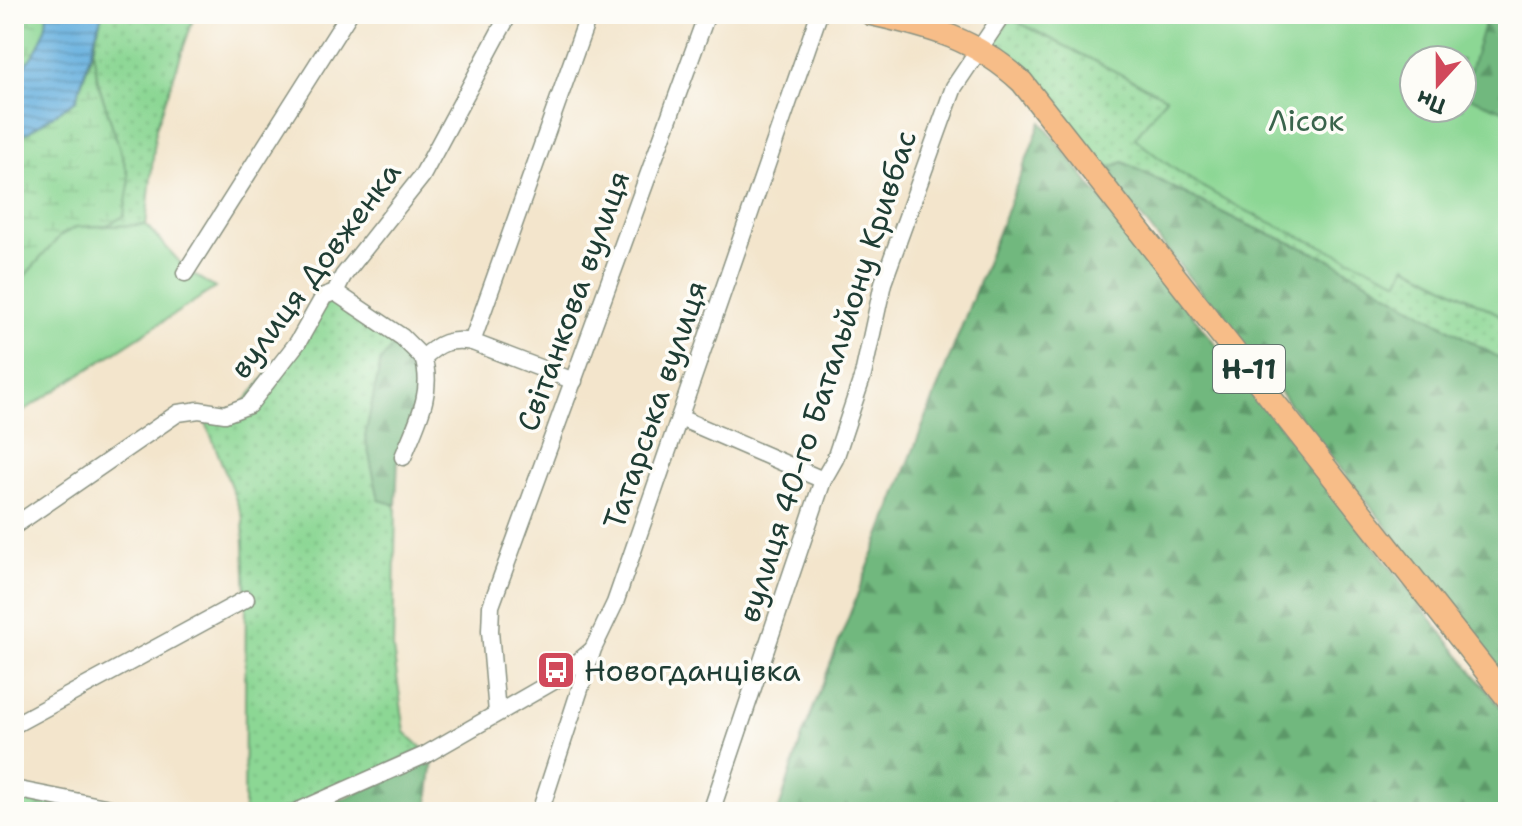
<svg xmlns="http://www.w3.org/2000/svg" width="1522" height="826" font-family="'Shantell Sans',sans-serif">
<defs>
<pattern id="grass-dots" width="8" height="8" patternUnits="userSpaceOnUse" patternTransform="scale(2)"><rect width="8" height="8" fill="#8cd794"/><path d="M2 2h.1M6 6h.1" fill="none" stroke="#78b980" stroke-width="1.8" stroke-linecap="round"/></pattern>
<pattern id="forest-firs" width="22" height="20" patternUnits="userSpaceOnUse" patternTransform="scale(2)"><rect width="22" height="20" fill="#71b87e"/><path d="M5 1l3.5 6h-7zM16 11l3.5 6h-7z" fill="#5c9768"/></pattern>
<pattern id="wetland-marsh" width="20" height="14" patternUnits="userSpaceOnUse" patternTransform="scale(2)"><rect width="20" height="14" fill="#8cd794"/><path d="M1 5h8M5 5V1M11 12h8M15 12V8" fill="none" stroke="#78b980"/></pattern>
<pattern id="cemetery-stones" width="16" height="16" patternUnits="userSpaceOnUse" patternTransform="scale(2)"><rect width="16" height="16" fill="#8cd794"/><path d="M2 7V4a2 2 0 0 1 4 0v3zM10 15v-3a2 2 0 0 1 4 0v3z" fill="#78b980"/></pattern>
<pattern id="water-rules" width="6" height="5" patternUnits="userSpaceOnUse" patternTransform="scale(2)"><rect width="6" height="5" fill="#67b1df"/><path d="M0 2.5h6" fill="none" stroke="#5491b6"/></pattern>
</defs>
<rect width="100%" height="100%" fill="#fdfcf7"/>
<filter id="ink" filterUnits="userSpaceOnUse"><feTurbulence type="fractalNoise" baseFrequency=".0125" numOctaves="2"/><feDisplacementMap in="SourceGraphic" scale="16" xChannelSelector="R" yChannelSelector="G"/><feConvolveMatrix kernelMatrix="1 2 1 2 8 2 1 2 1" color-interpolation-filters="sRGB"/></filter>
<filter id="wash" filterUnits="userSpaceOnUse"><feTurbulence type="fractalNoise" baseFrequency=".006" numOctaves="4" result="noise"/><feDisplacementMap in="SourceGraphic" scale="32" xChannelSelector="R" yChannelSelector="G"/><feGaussianBlur stdDeviation="1.8" result="paint"/><feColorMatrix in="noise" values="0 0 0 0 0 0 0 0 0 0 0 0 0 0 0 0 0 1.4 0 .05"/><feComposite in="paint" operator="in"/></filter>
<g filter="url(#wash)">
<rect width="100%" height="100%" fill="#f3e5cc"/>
<g fill="url(#grass-dots)" stroke="#568a64" stroke-width="2">
<polygon points="102,14 195,14 156,128 146,225 106,226 124,216 128,174 98,83 93,50"/>
<polygon points="1012,19 1167,97 1399,280 1406,265 1508,319 1508,363 1329,259 1241,222 1123,162 1104,170 988,42"/>
<polygon points="338,297 398,341 379,499 396,505 393,649 405,732 423,749 304,803 273,812 244,812 246,599 243,518 205,420 230,419 327,302"/>
</g>
<g fill="url(#forest-firs)" stroke="#487a59" stroke-width="2">
<polygon points="1487,14 1508,14 1508,112 1463,95"/>
<polygon points="1041,122 1508,717 1508,812 778,812 802,737"/>
<polygon points="1123,162 1241,222 1329,259 1508,363 1508,680 1104,170"/>
<polygon points="398,341 417,360 423,381 398,459 396,505 379,500 365,436 381,360"/>
<polygon points="433,759 427,812 380,812 377,805 364,812 313,812"/>
</g>
<g fill="url(#wetland-marsh)" stroke="#568a64" stroke-width="2">
<path d="M14 14H47C47 36 32 62 14 75Z"/>
<polygon points="93,50 98,83 128,174 129,184 124,216 106,226 76,227 14,288 14,138 28,132 76,100"/>
</g>
<polygon fill="url(#cemetery-stones)" stroke="#568a64" stroke-width="2" points="14,797 94,812 14,812"/>
<g fill="#8cd794" stroke="#568a64" stroke-width="2" fill-rule="evenodd">
<path d="M1014 14H1487L1463 95 1508 112V319L1406 265 1399 281C1314 241 1204 201 1135 138L1166 97 1012 19ZM1414 60H1462V108H1414Z"/>
<polygon points="146,225 188,271 215,288 14,417 14,288 61,235 76,227"/>
</g>
<path fill="url(#water-rules)" stroke="#43778a" stroke-width="2" d="M47 14H102L76 100 28 132 14 138V75C32 62 47 36 47 14Z"/>
</g>
<g filter="url(#ink)">
<g fill="none" stroke-linecap="round" stroke-linejoin="round">
<g stroke="#899180" stroke-width="19">
<g id="minor">
<polyline points="185,273 349,14"/>
<polyline points="335,292 402,337 423,358"/>
<polyline points="472,342 574,381"/>
<polyline points="680,418 823,480"/>
<path d="M403 457C415 426 435 392 423 358 439 343 450 338 472 342L589 14"/>
<polyline points="14,526 178,413 199,410 225,414 249,405 298,342 324,296 335,292 343,276 422,176 509,14"/>
<polyline points="497,713 490,631 491,606 707,14"/>
<polyline points="14,725 246,599"/>
<polyline points="14,789 130,812"/>
<polyline points="296,812 425,755 559,678 592,650"/>
<polyline points="540,812 593,649 615,603 819,14"/>
<polyline points="711,812 823,480 835,459 863,375 883,283 954,87 1003,14"/>
</g>
</g>
<g stroke="#899180" stroke-width="25">
<path id="major" d="M871 14C931 27 976 39 1022 82L1508 699"/>
</g>
<use href="#minor" stroke="#fff" stroke-width="16"/>
<use href="#major" stroke="#f7bd88" stroke-width="22"/>
</g>
</g>
<defs>
<g id="bus-square" transform="scale(2)"><rect x="-9" y="-9" width="18" height="18" rx="4" fill="#d1495b" stroke="#fdfcf7"/><path d="M-5-6H5V4H4V6H2V4H-2V6H-4V4H-5ZM-3.5-4V0h7V-4ZM-3.5 1.2v1.5H-2V1.2ZM2 1.2v1.5H3.5V1.2Z" fill="#fff"/></g>
</defs>
<g fill-rule="evenodd">
<use href="#bus-square" x="556" y="670"/>
</g>
<g text-anchor="middle" dominant-baseline="central" stroke-width="7" stroke-linejoin="round" paint-order="stroke">
<rect fill="#fdfcf7" stroke="#62766e" stroke-width="2" x="1213" y="345" width="72" height="48" rx="6"/>
<g font-size="28" font-weight="bold" fill="#1f3d34">
<text x="1249" y="369">Н-11</text>
</g>
<g font-size="30" fill="#3a644c" stroke="#fdfcf7">
<text x="1306" y="120">Лісок</text>
</g>
<g font-size="30" fill="#1f3d34" stroke="#fdfcf7">
<text transform="translate(315 270) rotate(-53)">вулиця Довженка</text>
<text transform="translate(573 301) rotate(-70)">Світанкова вулиця</text>
<text transform="translate(827 376) rotate(-72)">вулиця 40-го Батальйону Кривбас</text>
<text transform="translate(655 405) rotate(-71)">Татарська вулиця</text>
</g>
<g font-size="30" fill="#1f3d34" stroke="#fdfcf7" text-anchor="start">
<text x="584" y="670">Новогданцівка</text>
</g>
</g>
<rect width="1522" height="826" fill="none" stroke="#fdfcf7" stroke-width="48"/>
<g transform="translate(1438 84) rotate(201)"><circle r="38" fill="#fdfcf7" stroke="#a4b0a9" stroke-width="2"/>
<path d="M0-6L14 30L0 20L-14 30Z" fill="#d1495b"/>
<text y="-12" font-size="22" font-weight="bold" text-anchor="middle" fill="#1f3d34">Пн</text>
</g>
</svg>
